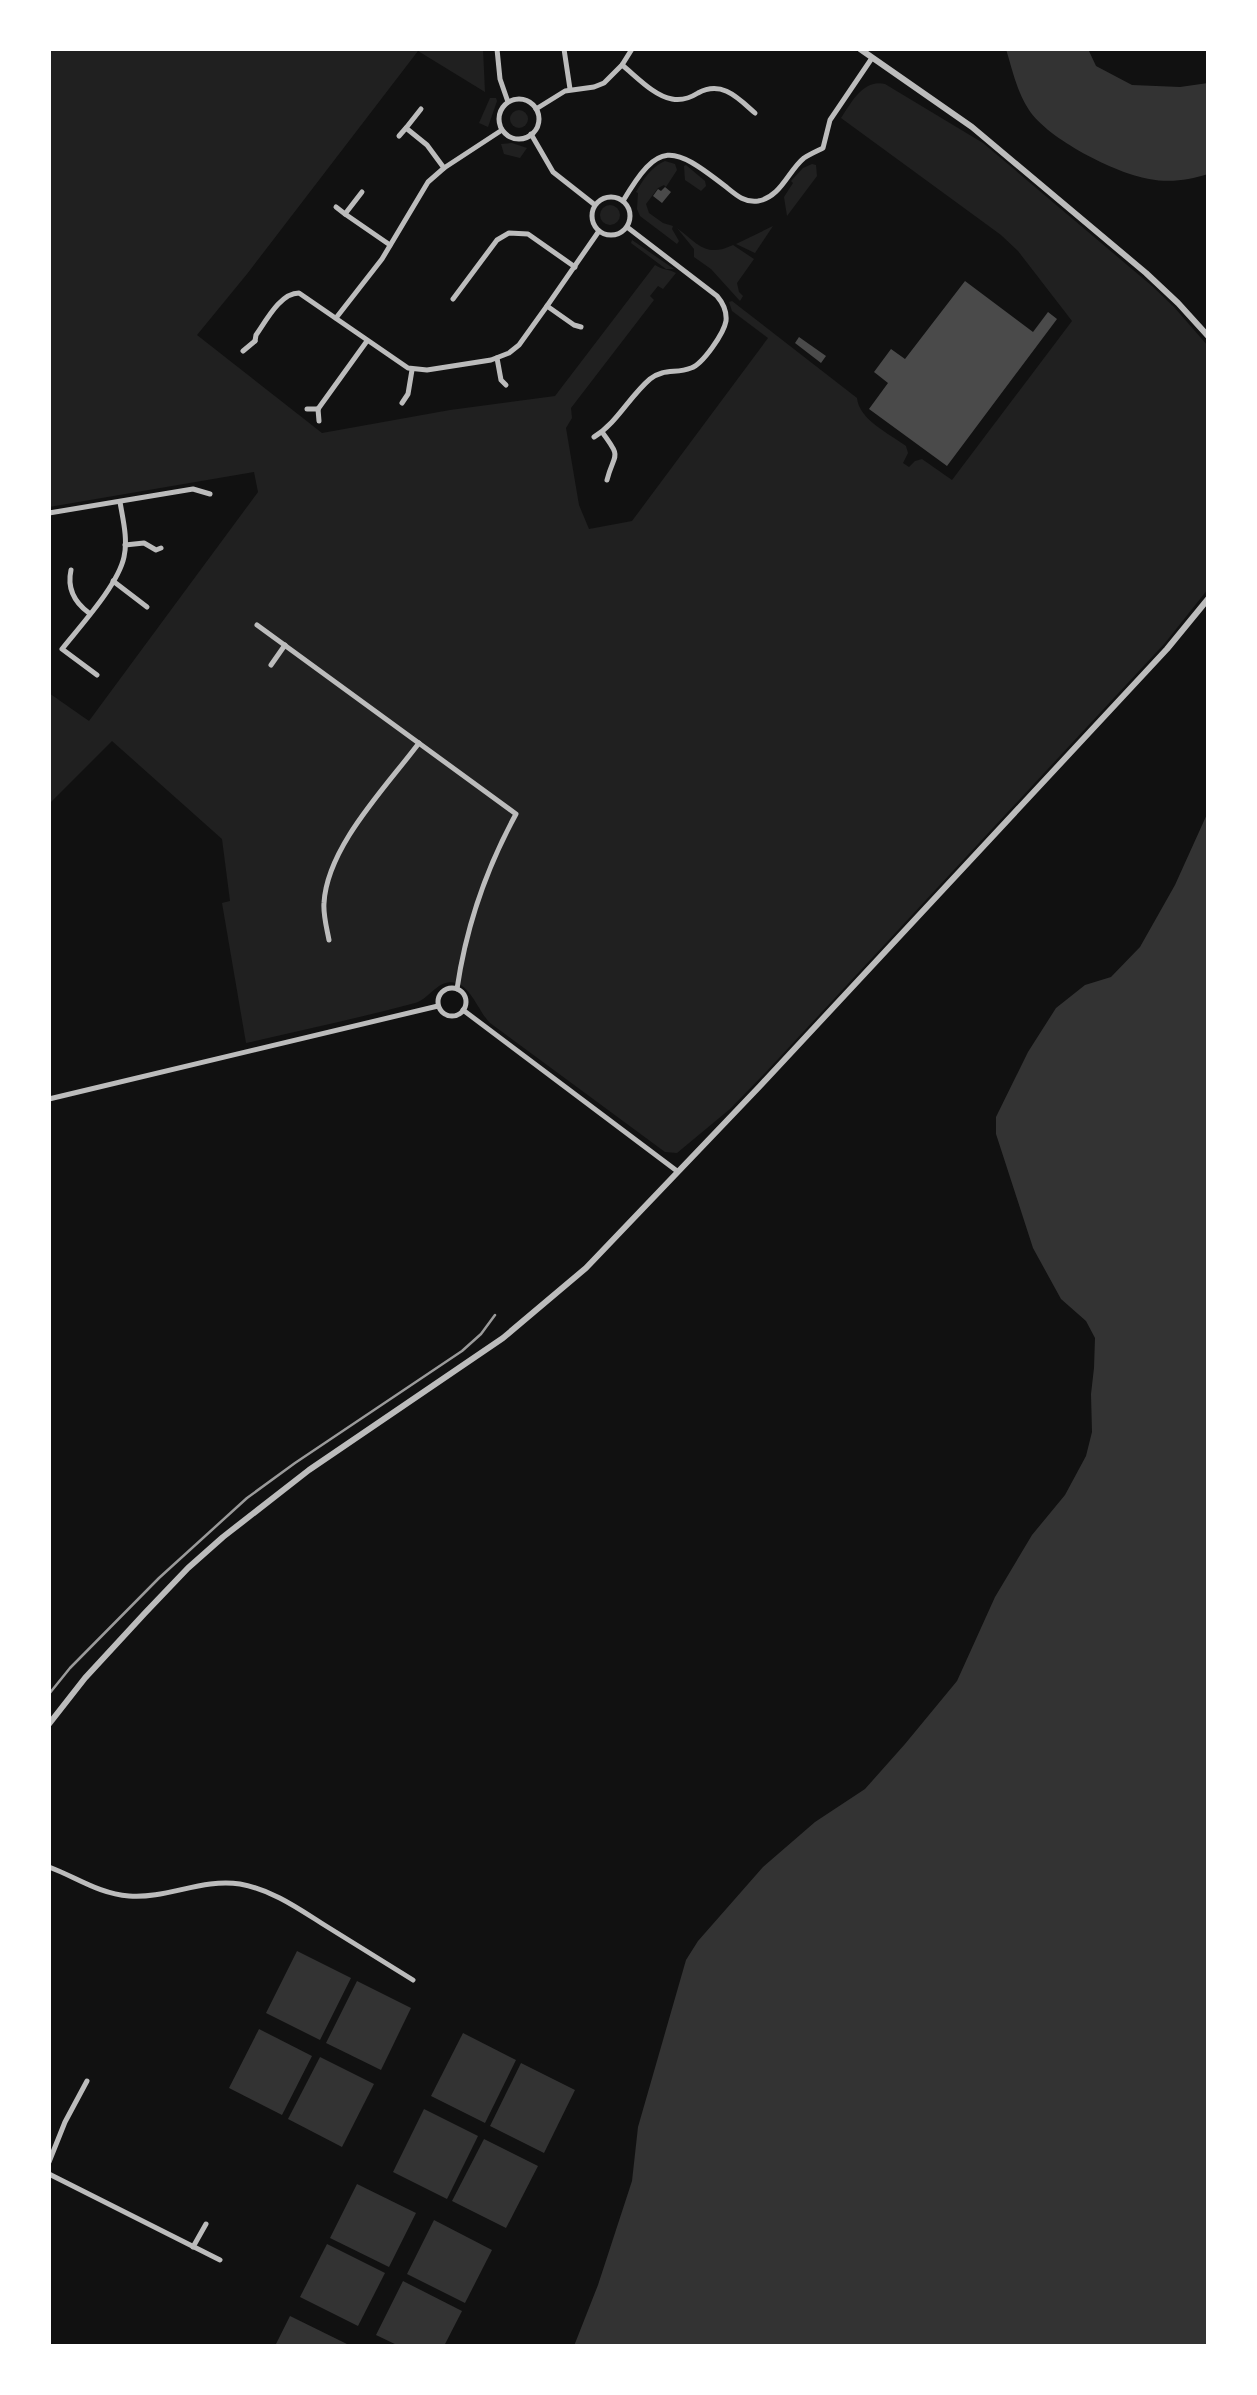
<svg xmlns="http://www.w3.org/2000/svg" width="1257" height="2395" font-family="Cabin,sans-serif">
<rect width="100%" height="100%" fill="#111"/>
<g fill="#202020">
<path d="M49 49H483L485 92 418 51 247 274 197 335 322 433 450 410 555 396 655 265C662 270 669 269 676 273L663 289 658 286 650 296 654 300 571 408 572 418 566 428 579 505 589 529 632 521 768 338 732 311 729 302 732 301 857 398C859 420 890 434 906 446L908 453 903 463 909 467 915 461 922 459 952 480 1072 321 1018 251 1001 235 841 118C852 102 863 79 885 84L983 143 1152 286 1174 307 1208 346V589L1165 643 766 1072 730 1109 677 1153 665 1152 490 1023C479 1012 471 987 456 983 438 978 430 999 415 1003 359 1018 302 1030 246 1043L222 903 230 901 222 839 112 741 49 804V693L89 721 258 492 254 472 49 507Z"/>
<polygon points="490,98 496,98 497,101 488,127 479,123"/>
<circle cx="519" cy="119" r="9"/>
<polygon points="512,143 527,148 520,158 504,154 501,144"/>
<path d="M665 161 675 164 677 170 666 187 664 185 658 188 646 204 649 213 663 223 673 226 672 229 679 241 677 244 640 216 637 209 638 193 636 192C643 180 651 167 665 161Z"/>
<polygon points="812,164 816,165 817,176 787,216 784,197 793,183 791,181 803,168"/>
<polygon points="686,165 705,181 706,186 701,191 685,180 684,166"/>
<circle cx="610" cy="215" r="10"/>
<polygon points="773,226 755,253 736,244"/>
<path d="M677 228C698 244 706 258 733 245L754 259 737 283 739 292 743 296 740 301 711 269 694 257V249Z"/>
<polygon points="632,240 674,269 666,269 631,243"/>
</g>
<g fill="#333">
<path d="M1006 49H1088L1096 66 1132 85 1180 87 1208 83V174C1189 180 1170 183 1149 179 1115 173 1048 139 1029 110 1017 92 1012 69 1006 49Z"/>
<polygon points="1208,812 1208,2346 574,2346 598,2285 632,2181 638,2127 686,1960 698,1941 763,1867 815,1822 865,1789 905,1744 957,1681 995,1597 1032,1535 1065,1495 1086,1456 1092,1432 1091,1394 1094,1368 1095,1338 1086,1321 1061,1299 1033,1248 996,1134 996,1117 1028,1052 1056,1008 1085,985 1111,977 1140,947 1175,885"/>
<polygon points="297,1951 351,1978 320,2040 266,2013"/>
<polygon points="357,1981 411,2008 381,2070 326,2043"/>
<polygon points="259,2029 312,2056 282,2115 229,2088"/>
<polygon points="463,2033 516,2060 485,2123 431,2096"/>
<polygon points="320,2057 374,2084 342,2147 288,2119"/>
<polygon points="521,2063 575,2090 544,2153 490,2126"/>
<polygon points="424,2109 478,2136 447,2199 393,2172"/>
<polygon points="484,2139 538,2166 506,2228 452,2201"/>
<polygon points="357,2184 416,2213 389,2267 330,2238"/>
<polygon points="434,2220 492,2250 465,2303 407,2274"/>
<polygon points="327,2244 385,2273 358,2326 300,2297"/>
<polygon points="403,2281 462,2311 444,2346 399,2346 376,2335"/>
<polygon points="290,2316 349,2345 349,2346 275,2346"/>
</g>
<g fill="#4a4a4a">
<polygon points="665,187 671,192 662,203 653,196 658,189 661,191"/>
<polygon points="965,281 1033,332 1048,312 1057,319 947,466 869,409 888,383 874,372 891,349 905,359"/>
<polygon points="799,337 826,356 821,363 795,343"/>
</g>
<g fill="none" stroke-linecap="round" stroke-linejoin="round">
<g stroke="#bcbcbc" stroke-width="5">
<polyline points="497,49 500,79 508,102"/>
<polyline points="564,49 570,89"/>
<path d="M622 65C636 76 654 96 672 99 682 101 690 98 698 93 722 80 738 98 755 113"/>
<circle cx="519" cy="119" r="20"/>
<polyline points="421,109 406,128 427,145 444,168"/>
<polyline points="536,109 565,91 594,87 604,83 622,65 632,49"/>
<polyline points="531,134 553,172 595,205"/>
<polyline points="399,136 406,128"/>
<polyline points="362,192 345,214 390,245"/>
<circle cx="611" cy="216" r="19"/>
<path d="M623 201C659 140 672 145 725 186 735 194 744 203 758 201 781 197 788 171 804 158 810 154 817 151 823 148L830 120 872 58"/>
<polyline points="336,207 345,214"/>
<polyline points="453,299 497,240 509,233 528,234 575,267"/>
<polyline points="547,306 574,325 581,327"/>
<polyline points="336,318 382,259 428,182 444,168 502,130"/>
<path d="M255 341 256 335C266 321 280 293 299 293L408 368 427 370 491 360 509 353 519 345 547 306 599 231"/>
<polyline points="243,351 255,341"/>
<polyline points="497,358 501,380 506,385"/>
<polyline points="402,403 408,394 412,370"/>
<polyline points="307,409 318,409"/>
<polyline points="318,409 367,341"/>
<polyline points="318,409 319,421"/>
<path d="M602 432C623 460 614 452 607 480"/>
<path d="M594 437C617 423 629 397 650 379 664 368 676 374 691 368 703 364 724 333 726 321 727 311 723 303 717 296L627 227"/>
<polyline points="49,513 193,489 210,494"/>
<polyline points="125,545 144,543 156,550 161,548"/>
<path d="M71 570C67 588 74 602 89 613"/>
<polyline points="113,581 147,607"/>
<path d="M257 625 516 814C486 869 466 927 457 989"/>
<polyline points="271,665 285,645"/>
<path d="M97 675 62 649C81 625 118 585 124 557 128 539 123 520 120 502"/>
<path d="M329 940C327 929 323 915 324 903 327 847 386 787 419 743"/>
<circle cx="452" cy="1002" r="14"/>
<polyline points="463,1010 677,1171"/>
<polyline points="49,1099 438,1006"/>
<path d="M49 1867C76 1877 99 1894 129 1896 167 1899 202 1878 240 1884 273 1890 299 1909 326 1926 355 1944 384 1962 413 1980"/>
<polyline points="49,2162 65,2122 87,2081"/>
<polyline points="49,2174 220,2260"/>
<polyline points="193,2247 206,2224"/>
</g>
<g stroke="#bcbcbc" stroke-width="6">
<polyline points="860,49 972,127 1146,273 1178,303 1208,336"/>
<polyline points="49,1724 85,1678 145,1613 188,1568 223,1537 309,1470 503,1338 586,1268 760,1086 1167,649 1208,599"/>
</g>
<polyline stroke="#9a9a9a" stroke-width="2.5" points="49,1694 70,1668 159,1578 247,1498 295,1463 462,1351 481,1334 495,1315"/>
</g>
<rect width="1257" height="2395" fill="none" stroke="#ffffff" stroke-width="102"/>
</svg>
